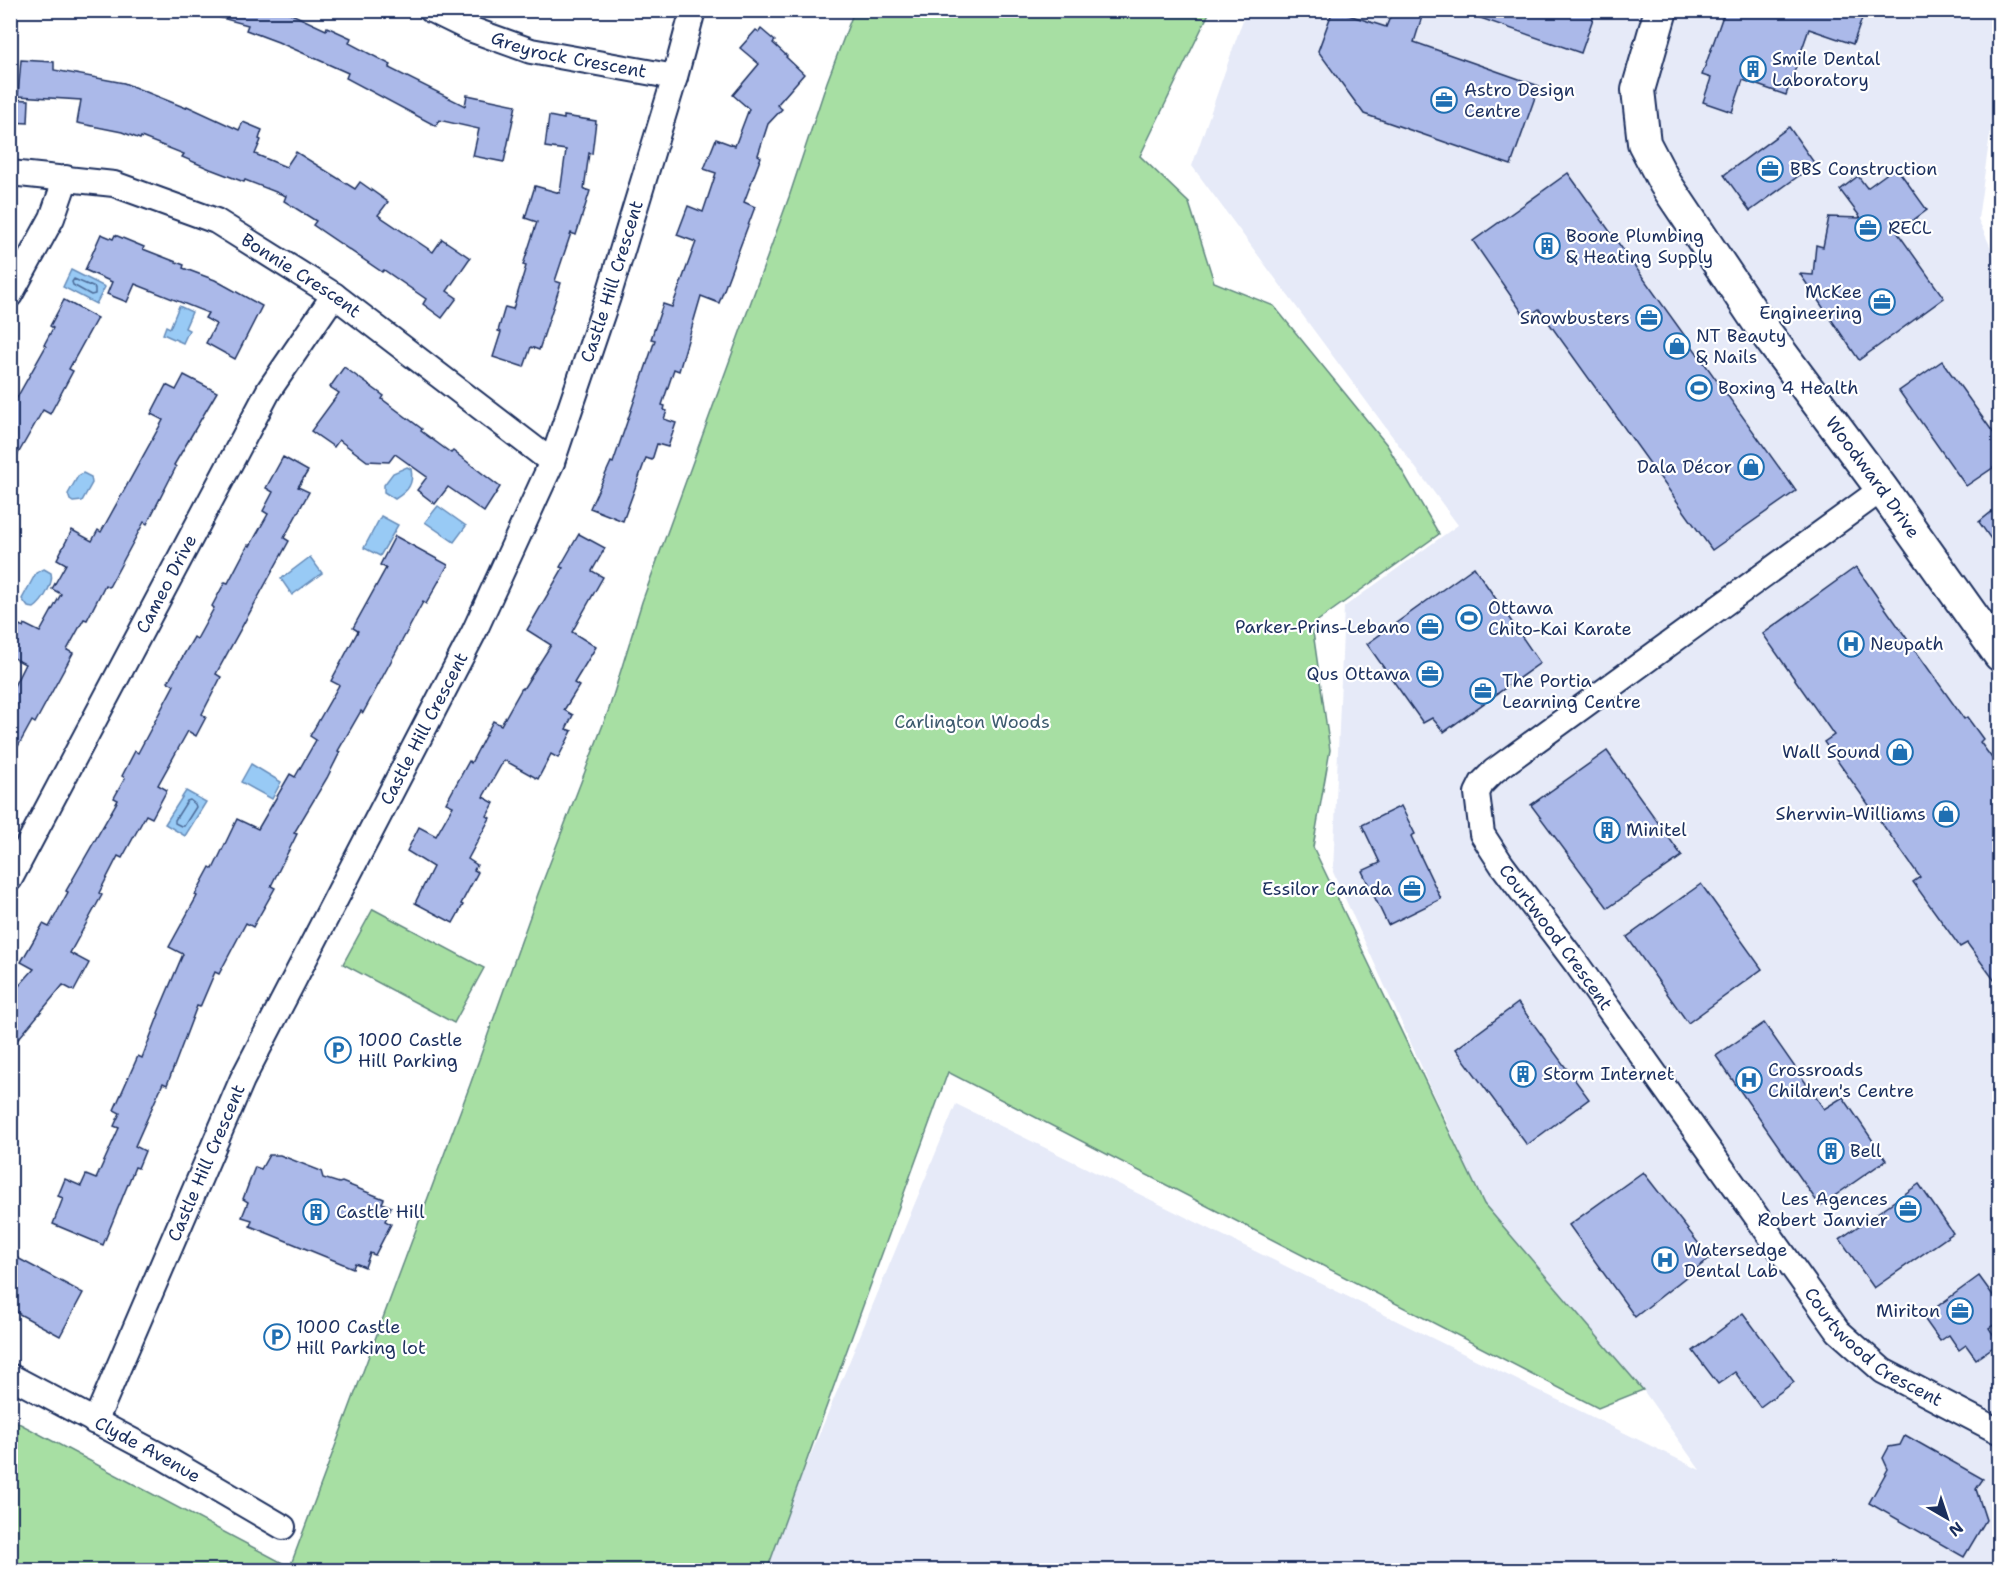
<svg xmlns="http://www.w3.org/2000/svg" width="2010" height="1581" font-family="'Shantell Sans',sans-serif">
<rect width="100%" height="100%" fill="#fff"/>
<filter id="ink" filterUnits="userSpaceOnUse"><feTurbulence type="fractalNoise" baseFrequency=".0167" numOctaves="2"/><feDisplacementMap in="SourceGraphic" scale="12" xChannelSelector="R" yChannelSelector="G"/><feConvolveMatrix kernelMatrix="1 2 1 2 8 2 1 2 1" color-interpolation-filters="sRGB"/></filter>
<g filter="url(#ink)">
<polygon fill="#e6eaf8" points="1246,11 1999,11 1999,86 1995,100 1978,219 2000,268 1999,1570 763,1570 956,1104 1700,1470 1643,1390 1484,1204 1333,872 1344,607 1458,525 1192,166"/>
<g fill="#a7dfa3" stroke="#618780" stroke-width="1.5">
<polygon points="854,11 1210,11 1140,156 1189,203 1214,282 1274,306 1387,445 1439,534 1312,625 1330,750 1313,847 1484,1204 1643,1390 1598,1408 948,1072 767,1570 11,1570 11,1419 290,1567 470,1085 538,894 609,709 642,602 789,197 827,82"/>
<polygon points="373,909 484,968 454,1023 343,964"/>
</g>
<g fill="#98caf5" stroke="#668cb9" stroke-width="1.5">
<polygon points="71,270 105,287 96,304 63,287"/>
<polygon points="179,306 192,312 185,328 189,330 183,343 163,334 166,326 170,328"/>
<path d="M407 467 411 469C414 484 408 491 395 499L384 492V485L393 473Z"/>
<polygon points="83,473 91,477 92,483 82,501 73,502 70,500 68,494 78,476"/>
<polygon points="438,506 466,526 454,542 425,522"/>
<polygon points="381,516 398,525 380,556 364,548"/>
<polygon points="310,557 322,573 292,595 281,579"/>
<path d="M44 569 51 573C54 583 43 602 34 608L28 607 22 599 36 573Z"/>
<polygon points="251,764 281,782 272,799 241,782"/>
<polygon points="186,791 206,802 185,836 165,824"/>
</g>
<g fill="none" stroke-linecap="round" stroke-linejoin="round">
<g stroke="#4d6d9a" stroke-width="1.5">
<polygon points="74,279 95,288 95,294 91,295 73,285 72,282"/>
<polygon points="190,800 195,804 196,807 184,826 181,826 175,823 175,820 187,801"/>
</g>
</g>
<g fill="#abb9e9" stroke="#1b2f5e" stroke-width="1.5">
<polygon points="215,10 283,10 326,30 327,27 351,38 349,43 391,65 389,68 465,106 467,95 516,105 504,162 473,156 479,129 439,120 436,126 346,78 348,73 278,42 246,30 248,25 214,16"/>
<polygon points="1333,10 1386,27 1393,10 1424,10 1414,42 1539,86 1511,165 1364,114 1318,51"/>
<polygon points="1466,10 1596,10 1581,53 1466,13"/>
<polygon points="1725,10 1865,10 1853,44 1809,29 1786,95 1743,80 1732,112 1703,102 1711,78 1702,75"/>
<polygon points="761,29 775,41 773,43 787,56 786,57 804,74 777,105 782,109 768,124 758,155 761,157 744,202 755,207 719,303 701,296 679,371 674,369 662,405 665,406 664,410 667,411 664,419 676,423 668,447 657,444 652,460 646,458 623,521 590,508 611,462 613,463 655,340 651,339 663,304 672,307 696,242 677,235 688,206 703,212 716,173 704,169 716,139 735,146 749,109 733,95 759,64 740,48 756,30 759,32"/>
<polygon points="21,60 54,62 54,70 124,83 186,108 187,106 239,130 243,122 262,130 259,139 261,140 255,154 286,167 296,152 355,189 360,182 388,202 378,215 433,252 442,239 470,258 447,291 457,298 442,318 423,304 426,299 384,270 382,272 313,225 316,221 284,201 286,196 245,180 244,182 210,169 182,157 184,154 141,137 140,139 122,132 77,123 81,100 18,96"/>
<polygon points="10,99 29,100 28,123 10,122"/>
<polygon points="549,116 564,119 564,116 596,121 592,154 589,153 584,189 590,191 576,235 571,233 555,281 561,283 539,350 531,347 524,367 493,357 501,332 498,331 505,307 513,309 526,266 523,265 537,222 525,218 535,186 560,193 566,150 545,147"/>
<polygon points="1789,127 1815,164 1750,211 1724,175"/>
<polygon points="1896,167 1927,210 1897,232 1944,298 1859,360 1800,274 1813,275 1816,245 1823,247 1829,217 1861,218 1840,190 1858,176 1867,188"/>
<polygon points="1568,173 1796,491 1712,550 1539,309 1526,318 1473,241"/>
<polygon points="101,234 113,239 115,235 144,247 143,249 184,265 183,268 215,280 262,306 235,359 206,343 216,324 205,318 208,313 135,284 127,302 107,294 112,282 85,270"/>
<polygon points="64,300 97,318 69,369 73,371 50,414 43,410 10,468 10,410 46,346 44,345 53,328 50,326"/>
<polygon points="1942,361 2000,442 2000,463 1966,486 1899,391"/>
<polygon points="344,367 384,396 382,399 422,429 421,431 451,453 453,451 500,487 484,512 448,487 435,504 417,490 427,477 395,454 389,462 367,461 339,440 334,447 311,431 339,393 330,387"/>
<polygon points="184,375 217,392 174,465 176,467 147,524 144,522 109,587 105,585 87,620 84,619 67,650 73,653 35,723 32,721 10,761 10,694 25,664 10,656 10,643 20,625 23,627 24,624 40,632 61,594 52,589 66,564 57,559 72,530 92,541 98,530 101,532 163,420 151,414 166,385 176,390"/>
<polygon points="283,457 308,471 298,487 309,492 284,538 289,541 216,674 221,677 202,714 206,717 196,736 188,731 158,785 167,790 152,818 146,815 122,858 118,856 99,893 102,895 70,953 89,963 74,991 63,985 10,1049 10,996 34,969 21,962 43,924 49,927 68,892 66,891 118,800 114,798 125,778 122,776 135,751 138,753 174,685 168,682 194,637 197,639 214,608 212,606 225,582 228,583 248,545 250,546 268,514 263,511 273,492 266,488"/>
<polygon points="2000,505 2000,552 1979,522"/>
<polygon points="579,534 605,548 592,571 603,577 572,632 596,647 574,683 579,686 564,710 573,715 566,729 572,731 558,758 551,754 538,779 504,760 483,797 494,803 487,816 490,818 468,859 477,865 474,870 478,872 461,904 463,905 453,923 415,903 433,867 407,851 419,827 436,836 453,806 446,803 469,761 471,763 493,721 501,725 522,688 523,689 551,645 527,630 563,568 560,567"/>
<polygon points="395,536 448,565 426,604 423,602 363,713 361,711 338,751 340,752 327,778 294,833 297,834 271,886 275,888 253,927 246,923 219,974 215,972 200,1007 197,1006 167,1085 163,1083 135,1146 145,1151 138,1168 135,1167 103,1245 53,1224 63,1198 58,1196 65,1179 81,1186 86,1175 96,1179 119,1128 114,1126 120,1113 114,1110 138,1056 142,1058 159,1014 158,1013 183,954 169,947 197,896 195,895 210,867 213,869 237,819 258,829 290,774 295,777 316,740 310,736 339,685 331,681 358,631 353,628 386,568 380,565"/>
<polygon points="1474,567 1540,663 1444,732 1432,718 1423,723 1367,644"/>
<polygon points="1856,567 1964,719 1967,717 1983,739 1980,742 2000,769 2000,988 1967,943 1960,947 1913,882 1920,877 1824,742 1834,735 1763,634"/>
<polygon points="1607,751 1682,856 1608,908 1531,805"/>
<polygon points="1401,806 1415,834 1411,836 1441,899 1388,925 1362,871 1380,863 1362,825"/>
<polygon points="1701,884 1762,969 1688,1023 1627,937"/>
<polygon points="1518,1003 1589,1099 1527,1145 1456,1049"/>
<polygon points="1764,1023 1824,1109 1843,1097 1886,1160 1820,1206 1716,1056"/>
<polygon points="269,1155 280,1155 321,1171 323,1178 339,1183 342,1182 384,1199 382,1203 391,1207 385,1221 391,1224 375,1255 370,1253 365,1267 355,1263 353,1268 250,1226 252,1220 242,1217 248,1202 243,1199 255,1167 261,1169"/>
<polygon points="1643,1172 1710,1258 1635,1317 1569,1225"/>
<polygon points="1919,1184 1953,1233 1874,1288 1840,1239"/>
<polygon points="10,1254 83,1293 60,1336 10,1309"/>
<polygon points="1979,1276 2000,1305 2000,1321 1989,1328 1999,1343 1976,1359 1966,1345 1959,1350 1949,1335 1940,1341 1923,1317"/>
<polygon points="1743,1313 1794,1382 1760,1407 1735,1372 1718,1384 1693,1351"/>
<polygon points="1905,1435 1983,1479 1976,1489 1986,1520 1964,1557 1869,1503 1888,1469 1883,1458 1889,1447 1900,1445"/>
</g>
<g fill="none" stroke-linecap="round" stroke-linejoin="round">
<g stroke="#1b2f5e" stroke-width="28">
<g id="minor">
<path id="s1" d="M431 10 470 29 531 51 675 77"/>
<path id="s2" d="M10 173 114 184 216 221 334 295 552 462"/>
<polyline points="10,295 52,218 66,178"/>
<path id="s3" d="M1882 489 1494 771 1482 783 1477 793 1482 834 1502 865 1576 963 1838 1331 1883 1371 2000 1432"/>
<path id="s4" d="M10 879 269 390 334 295"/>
<path id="s5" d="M10 1376 163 1457 283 1527"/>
<path id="s6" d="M95 1422 242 1080 474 632 552 462 608 297 675 77 693 10"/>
</g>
</g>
<g stroke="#1b2f5e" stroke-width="36">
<g id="tertiary">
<path id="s7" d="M1661 10 1638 90 1644 143 1665 183 1763 329 1882 489 2000 655"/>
</g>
</g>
<use href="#minor" stroke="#fff" stroke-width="24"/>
<use href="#tertiary" stroke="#fff" stroke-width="32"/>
</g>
</g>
<defs>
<g id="building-ring" transform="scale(1.35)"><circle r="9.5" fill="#fff" stroke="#1f6fb2" stroke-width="1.5"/><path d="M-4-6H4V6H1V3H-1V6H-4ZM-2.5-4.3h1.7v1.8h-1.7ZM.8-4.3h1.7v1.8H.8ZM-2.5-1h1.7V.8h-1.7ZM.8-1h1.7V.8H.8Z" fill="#1f6fb2"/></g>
<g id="office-ring" transform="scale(1.35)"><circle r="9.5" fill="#fff" stroke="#1f6fb2" stroke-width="1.5"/><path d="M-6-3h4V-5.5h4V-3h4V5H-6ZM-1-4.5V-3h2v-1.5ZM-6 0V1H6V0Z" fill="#1f6fb2"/></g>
<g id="shop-ring" transform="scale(1.35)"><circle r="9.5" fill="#fff" stroke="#1f6fb2" stroke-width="1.5"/><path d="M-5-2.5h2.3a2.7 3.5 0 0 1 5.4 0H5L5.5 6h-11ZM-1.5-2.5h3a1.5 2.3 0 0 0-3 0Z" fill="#1f6fb2"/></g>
<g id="stadium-ring" transform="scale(1.35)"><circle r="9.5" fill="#fff" stroke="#1f6fb2" stroke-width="1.5"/><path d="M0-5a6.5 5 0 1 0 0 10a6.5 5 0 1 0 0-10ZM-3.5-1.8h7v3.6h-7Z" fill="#1f6fb2"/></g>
<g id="hospital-ring" transform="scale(1.35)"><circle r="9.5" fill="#fff" stroke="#1f6fb2" stroke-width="1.5"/><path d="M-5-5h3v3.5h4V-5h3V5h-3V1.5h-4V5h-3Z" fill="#1f6fb2"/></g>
<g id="parking-ring" transform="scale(1.35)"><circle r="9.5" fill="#fff" stroke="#1f6fb2" stroke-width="1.5"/><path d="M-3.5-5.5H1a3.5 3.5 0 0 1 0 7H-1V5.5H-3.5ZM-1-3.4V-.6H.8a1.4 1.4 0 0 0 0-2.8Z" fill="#1f6fb2"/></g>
</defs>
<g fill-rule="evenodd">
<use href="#building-ring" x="1753" y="69"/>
<use href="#office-ring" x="1444" y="100"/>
<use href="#office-ring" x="1770" y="169"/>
<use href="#office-ring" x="1868" y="228"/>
<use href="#building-ring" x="1547" y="246"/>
<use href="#office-ring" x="1882" y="302"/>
<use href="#office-ring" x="1649" y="318"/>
<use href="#shop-ring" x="1677" y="346"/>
<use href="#stadium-ring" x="1699" y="388"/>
<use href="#shop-ring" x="1751" y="467"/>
<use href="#stadium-ring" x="1469" y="618"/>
<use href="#office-ring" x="1430" y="627"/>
<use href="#hospital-ring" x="1851" y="644"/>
<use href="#office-ring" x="1430" y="674"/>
<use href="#office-ring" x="1483" y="691"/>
<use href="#shop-ring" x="1900" y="752"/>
<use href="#shop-ring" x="1946" y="814"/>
<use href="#building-ring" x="1607" y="830"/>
<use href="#office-ring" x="1412" y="889"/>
<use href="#parking-ring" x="338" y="1050"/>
<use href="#building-ring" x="1523" y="1074"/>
<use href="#hospital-ring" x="1749" y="1080"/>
<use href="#building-ring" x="1831" y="1151"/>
<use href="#office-ring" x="1908" y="1209"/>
<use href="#building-ring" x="316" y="1212"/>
<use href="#hospital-ring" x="1665" y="1260"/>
<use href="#office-ring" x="1960" y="1311"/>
<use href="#parking-ring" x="277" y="1337"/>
</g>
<g text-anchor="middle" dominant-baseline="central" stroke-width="4.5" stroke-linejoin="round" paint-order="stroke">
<g font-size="18" fill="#1b2f5e" stroke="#fff">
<text stroke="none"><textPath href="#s1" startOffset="146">Greyrock Crescent</textPath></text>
<text stroke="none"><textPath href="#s2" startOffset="314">Bonnie Crescent</textPath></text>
<text stroke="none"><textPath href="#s6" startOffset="1254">Castle Hill Crescent</textPath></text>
<text stroke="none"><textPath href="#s7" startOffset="542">Woodward Drive</textPath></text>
<text stroke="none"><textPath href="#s4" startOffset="334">Cameo Drive</textPath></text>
<text stroke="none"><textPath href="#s6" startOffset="768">Castle Hill Crescent</textPath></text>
<text stroke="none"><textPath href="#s3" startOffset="676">Courtwood Crescent</textPath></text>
<text stroke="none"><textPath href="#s6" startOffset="282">Castle Hill Crescent</textPath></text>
<text stroke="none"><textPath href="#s3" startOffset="1198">Courtwood Crescent</textPath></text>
<text stroke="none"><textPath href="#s5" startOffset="156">Clyde Avenue</textPath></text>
</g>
<g font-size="18" fill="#1b2f5e" stroke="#fff" text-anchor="start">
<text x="1772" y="59">Smile Dental<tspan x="1772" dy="21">Laboratory</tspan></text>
<text x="1464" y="90">Astro Design<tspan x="1464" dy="21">Centre</tspan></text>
<text x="1790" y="169">BBS Construction</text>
<text x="1888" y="228">RECL</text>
<text x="1566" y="236">Boone Plumbing<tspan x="1566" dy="21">&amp; Heating Supply</tspan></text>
<text x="1862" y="292" text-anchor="end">McKee<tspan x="1862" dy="21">Engineering</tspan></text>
<text x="1630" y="318" text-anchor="end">Snowbusters</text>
<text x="1696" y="336">NT Beauty<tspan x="1696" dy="21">&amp; Nails</tspan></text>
<text x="1718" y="388">Boxing 4 Health</text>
<text x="1732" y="467" text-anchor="end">Dala Décor</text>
<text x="1488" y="608">Ottawa<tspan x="1488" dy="21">Chito-Kai Karate</tspan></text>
<text x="1410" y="627" text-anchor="end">Parker-Prins-Lebano</text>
<text x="1870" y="644">Neupath</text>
<text x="1410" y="674" text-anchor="end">Qus Ottawa</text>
<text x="1502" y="681">The Portia<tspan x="1502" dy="21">Learning Centre</tspan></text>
<text x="1880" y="752" text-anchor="end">Wall Sound</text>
<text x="1926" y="814" text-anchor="end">Sherwin-Williams</text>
<text x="1626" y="830">Minitel</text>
<text x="1392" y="889" text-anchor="end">Essilor Canada</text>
<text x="358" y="1040">1000 Castle<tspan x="358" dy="21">Hill Parking</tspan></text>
<text x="1768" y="1070">Crossroads<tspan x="1768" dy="21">Children's Centre</tspan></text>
<text x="1543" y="1074">Storm Internet</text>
<text x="1850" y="1151">Bell</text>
<text x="1888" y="1199" text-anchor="end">Les Agences<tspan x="1888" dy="21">Robert Janvier</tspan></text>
<text x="336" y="1212">Castle Hill</text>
<text x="1684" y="1250">Watersedge<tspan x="1684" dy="21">Dental Lab</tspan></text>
<text x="1940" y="1311" text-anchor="end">Miriton</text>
<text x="296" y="1327">1000 Castle<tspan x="296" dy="21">Hill Parking lot</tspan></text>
</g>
<g font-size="18" fill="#3e5b6f" stroke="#fff">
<text x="972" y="722">Carlington Woods</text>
</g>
</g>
<rect width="2010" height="1581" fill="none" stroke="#fff" stroke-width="36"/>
<rect x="18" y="18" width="1974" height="1545" fill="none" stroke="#1b2f5e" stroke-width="2" filter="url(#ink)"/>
<g transform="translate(1947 1518) rotate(141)" stroke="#ffffff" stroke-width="4.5" paint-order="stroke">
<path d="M0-4.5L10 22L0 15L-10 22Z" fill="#1b2f5e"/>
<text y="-9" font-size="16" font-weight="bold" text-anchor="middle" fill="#1b2f5e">N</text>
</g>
</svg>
